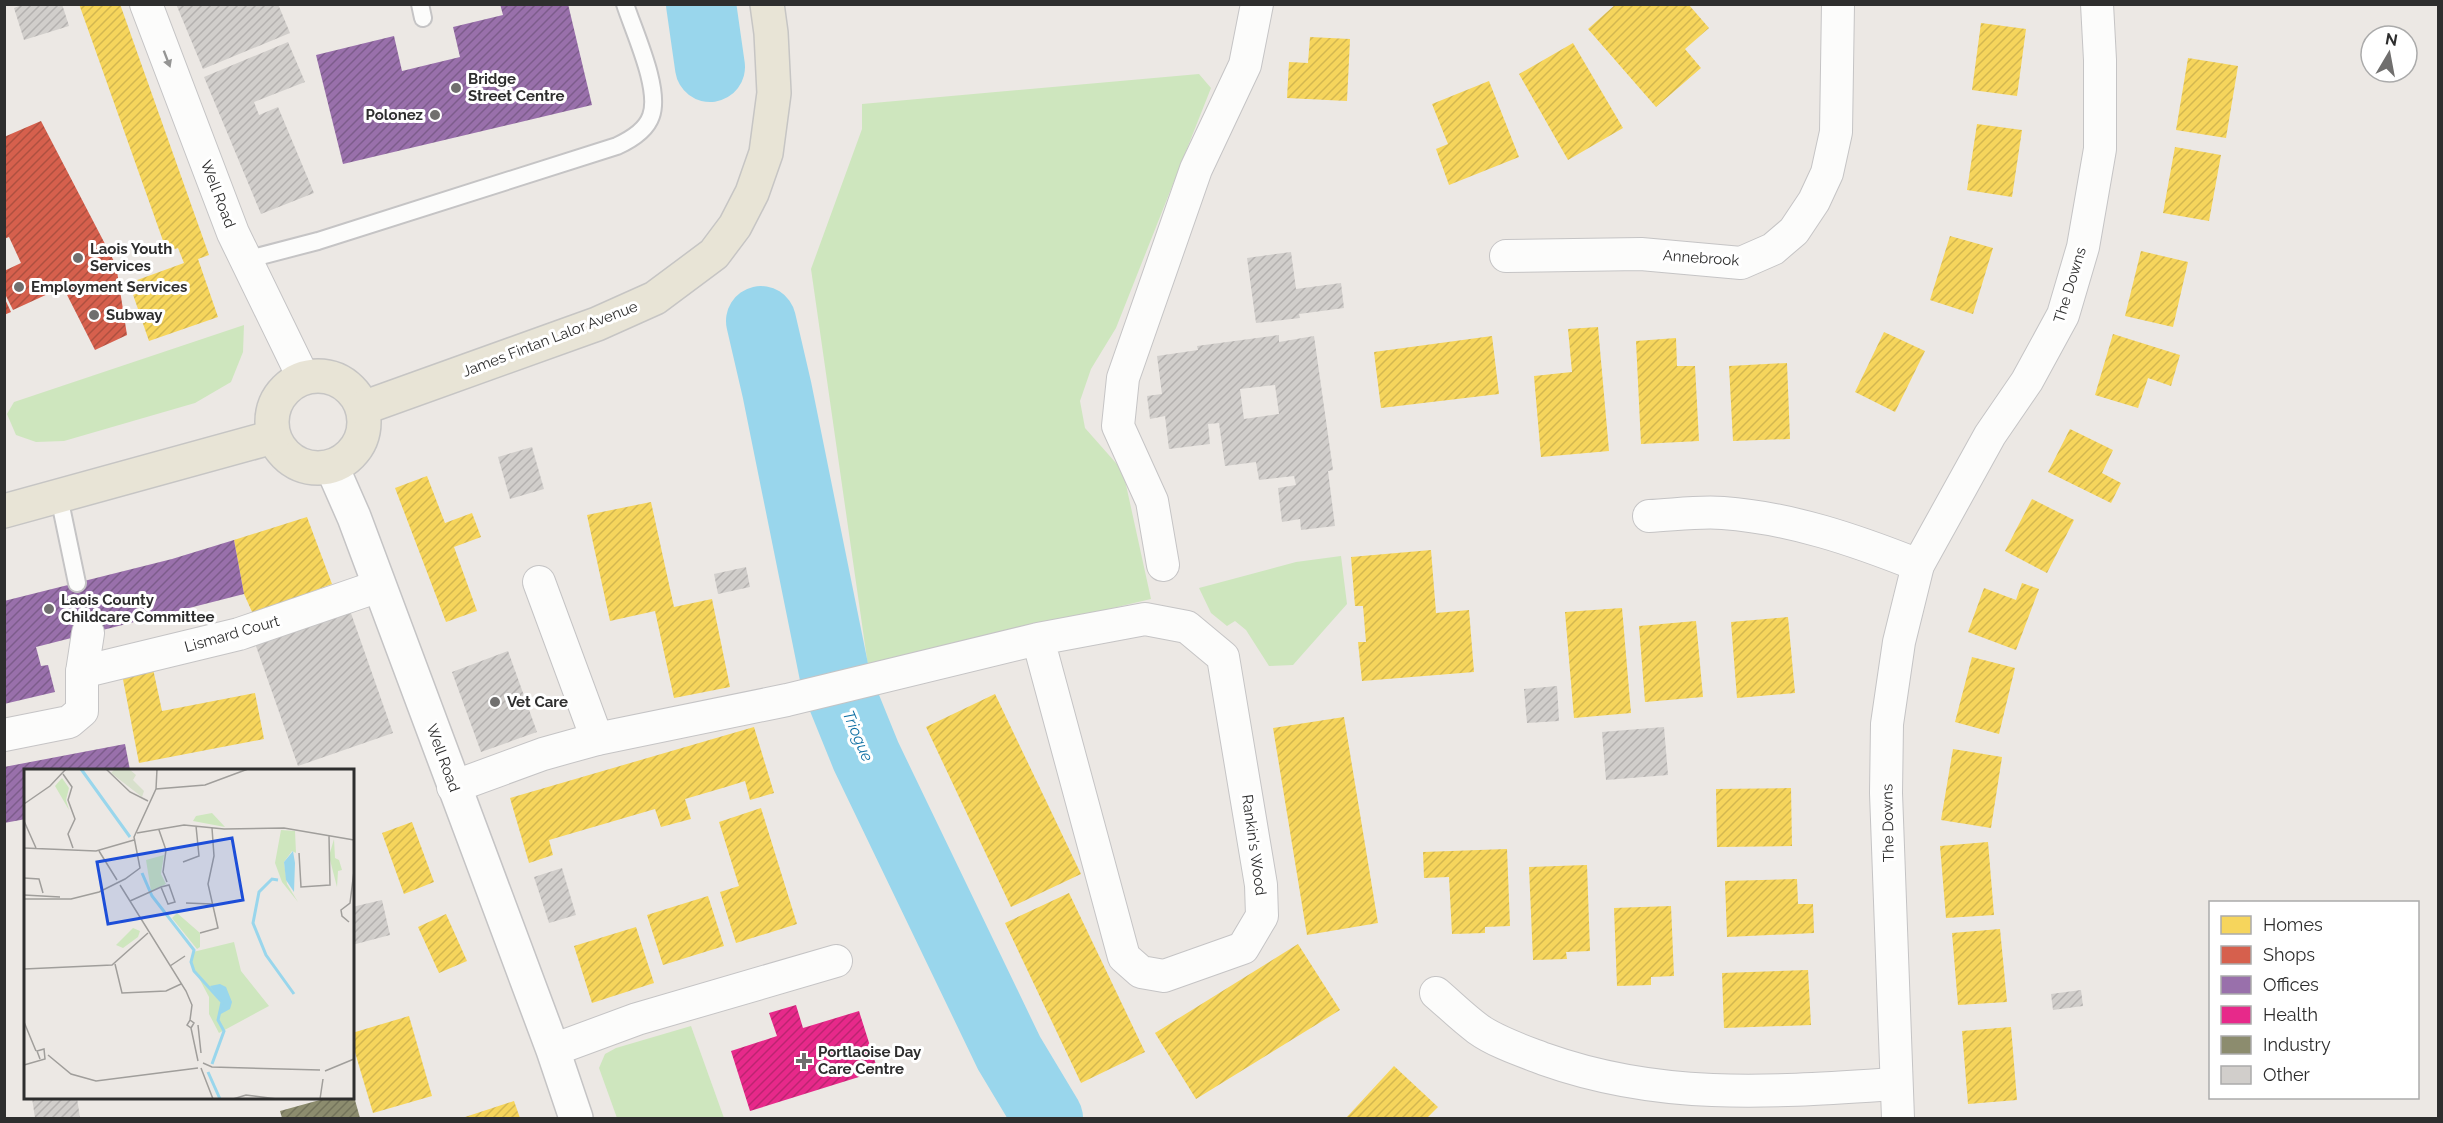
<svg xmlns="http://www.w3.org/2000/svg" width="2443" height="1123" font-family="Raleway,sans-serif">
<defs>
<pattern id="homes-hatch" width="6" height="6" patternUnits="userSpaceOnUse" patternTransform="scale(1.5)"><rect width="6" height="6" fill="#f6d55c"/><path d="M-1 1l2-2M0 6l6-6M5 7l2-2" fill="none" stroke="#d3b750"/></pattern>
<pattern id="shops-hatch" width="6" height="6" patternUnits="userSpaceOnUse" patternTransform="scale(1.5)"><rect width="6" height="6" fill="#d6604d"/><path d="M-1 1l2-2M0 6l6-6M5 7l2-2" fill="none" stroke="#ae5040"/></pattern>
<pattern id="offices-hatch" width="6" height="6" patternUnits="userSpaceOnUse" patternTransform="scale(1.5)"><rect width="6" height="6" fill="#9970ab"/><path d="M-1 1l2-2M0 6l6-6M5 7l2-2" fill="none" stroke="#7d5c8c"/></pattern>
<pattern id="health-hatch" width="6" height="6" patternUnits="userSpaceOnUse" patternTransform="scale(1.5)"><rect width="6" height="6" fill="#e7298a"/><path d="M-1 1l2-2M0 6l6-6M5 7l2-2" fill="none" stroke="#bc2471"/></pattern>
<pattern id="industry-hatch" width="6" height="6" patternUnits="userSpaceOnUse" patternTransform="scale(1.5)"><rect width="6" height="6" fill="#8c8c6e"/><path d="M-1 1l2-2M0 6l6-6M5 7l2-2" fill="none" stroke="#73735b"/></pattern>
<pattern id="building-hatch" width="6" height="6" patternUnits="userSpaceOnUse" patternTransform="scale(1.5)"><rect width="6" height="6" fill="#d1cecb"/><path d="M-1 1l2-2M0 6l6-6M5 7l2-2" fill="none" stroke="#b4b1af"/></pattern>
</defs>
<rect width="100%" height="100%" fill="#ece8e4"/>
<g fill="#cee6be">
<polygon points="1199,74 1211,88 1116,328 1091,369 1080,401 1085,428 1123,471 1151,599 868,666 811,269 862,129 862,104"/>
<polygon points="244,325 243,352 231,382 195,403 64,441 36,442 16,435 7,414 14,402"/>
<polygon points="1341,556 1347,604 1293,665 1269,666 1246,630 1235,621 1227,626 1211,613 1199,588 1296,562"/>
<polygon points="691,1026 724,1118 617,1118 599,1068 605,1054 616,1048"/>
</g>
<g fill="url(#homes-hatch)">
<polygon points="79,4 120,4 209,255 198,259 218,317 149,341 129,283 184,263 178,248 167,252"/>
<polygon points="1616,4 1689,5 1709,28 1685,49 1701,68 1656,107 1588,29"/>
<polygon points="1981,23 2026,29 2017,96 1972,90"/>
<polygon points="1310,37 1350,39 1347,101 1287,98 1289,62 1308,63"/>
<polygon points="1573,43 1623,128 1568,160 1519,74"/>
<polygon points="2188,58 2238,66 2226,138 2176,130"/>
<polygon points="1489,81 1519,157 1449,185 1436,149 1448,144 1432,104"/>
<polygon points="1977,124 2022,130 2012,197 1967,190"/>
<polygon points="2175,147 2221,155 2209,221 2163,213"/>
<polygon points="1950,236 1993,248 1973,314 1930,300"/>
<polygon points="2141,251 2188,262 2173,327 2125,316"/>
<polygon points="1598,327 1609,451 1541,457 1534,376 1572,372 1568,329"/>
<polygon points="1884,332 1925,351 1895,412 1855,392"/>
<polygon points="2113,334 2180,355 2171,386 2148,378 2138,408 2095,395"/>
<polygon points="1492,336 1499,394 1381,408 1374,352"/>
<polygon points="1676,338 1677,366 1695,366 1699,441 1641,444 1636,341"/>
<polygon points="1787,363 1790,439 1733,441 1729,366"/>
<polygon points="2070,429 2113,450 2102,473 2121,483 2111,503 2048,472"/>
<polygon points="427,476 445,523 472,513 481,537 454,547 477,611 446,622 395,488"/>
<polygon points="2032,499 2074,520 2047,573 2005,551"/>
<polygon points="651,502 674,607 712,599 730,687 674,698 655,611 610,621 587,515"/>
<polygon points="307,517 332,584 253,614 244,594 234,540"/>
<polygon points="1431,550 1436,613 1469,610 1474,672 1362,681 1358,642 1366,642 1363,606 1355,606 1351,557"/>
<polygon points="2022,583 2039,589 2016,650 1968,632 1984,588 2016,600"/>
<polygon points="1622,608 1631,713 1574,718 1565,612"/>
<polygon points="1788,617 1795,693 1737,698 1731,622"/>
<polygon points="1696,621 1703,697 1645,702 1639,626"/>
<polygon points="1972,657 2015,668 1999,734 1955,722"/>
<polygon points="152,664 162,711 255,693 264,739 139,763 121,669"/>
<polygon points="995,694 1081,874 1011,907 926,727"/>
<polygon points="1344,717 1378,923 1307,935 1273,728"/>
<polygon points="754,727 774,793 750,800 745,781 726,787 685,799 691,819 661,827 655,809 549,840 553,855 529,863 510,798"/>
<polygon points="1953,749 2002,757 1991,828 1941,820"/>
<polygon points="1791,788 1792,846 1717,847 1716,789"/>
<polygon points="761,808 797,924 736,943 720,892 739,886 719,822"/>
<polygon points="412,822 434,882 404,894 382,833"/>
<polygon points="1988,842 1994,915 1946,918 1940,846"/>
<polygon points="1507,849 1510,926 1485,927 1485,933 1452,934 1449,877 1424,878 1423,852"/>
<polygon points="1587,865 1590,951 1566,952 1567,959 1533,960 1529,867"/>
<polygon points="1797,879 1798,904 1813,904 1814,933 1727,937 1725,881"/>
<polygon points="1069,893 1145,1052 1081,1083 1005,923"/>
<polygon points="708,896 724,946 663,965 647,915"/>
<polygon points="1671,906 1674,976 1651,977 1651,985 1617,986 1614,908"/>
<polygon points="446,914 467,961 439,973 418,927"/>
<polygon points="636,927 654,983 592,1003 574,946"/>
<polygon points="2000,929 2007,1002 1958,1005 1952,933"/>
<polygon points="1298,944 1340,1010 1196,1099 1155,1033"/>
<polygon points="1808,970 1811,1025 1724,1028 1722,973"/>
<polygon points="409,1016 432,1096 373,1113 352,1042 352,1033"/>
<polygon points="2011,1027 2017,1100 1968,1104 1962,1031"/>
<polygon points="1394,1066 1438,1107 1427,1118 1346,1118"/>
<polygon points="514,1101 520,1118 462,1118"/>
</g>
<g fill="url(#shops-hatch)">
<polygon points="41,121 116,265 127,335 95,350 63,287 13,310 4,292 4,271 21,263 9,237 4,239 4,137"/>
<polygon points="4,297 11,312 4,315"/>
</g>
<g fill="url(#offices-hatch)">
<polygon points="500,4 568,4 592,105 343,164 316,55 394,36 402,71 460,57 453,27 503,15"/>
<polygon points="234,540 244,594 36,647 41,666 48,665 55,692 4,704 4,601 172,559"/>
<polygon points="125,744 130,770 26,770 26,819 4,823 4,767"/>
</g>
<polygon fill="url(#health-hatch)" points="796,1005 803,1028 859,1011 878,1071 750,1111 731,1051 777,1036 769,1013"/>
<polygon fill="url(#industry-hatch)" points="353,1093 360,1118 282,1118 280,1111 327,1098 352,1098"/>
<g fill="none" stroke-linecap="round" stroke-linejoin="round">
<g stroke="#99d6ec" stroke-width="70">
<polyline points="701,4 710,67"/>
<polyline points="761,321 777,390 836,682 866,756 1009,1053 1048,1118"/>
</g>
</g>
<g fill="url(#building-hatch)" fill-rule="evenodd">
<polygon points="24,4 62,4 69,26 24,40 14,8"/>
<polygon points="176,4 278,4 290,33 203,69"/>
<polygon points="288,42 305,82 254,102 259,115 278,107 314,193 261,214 204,77"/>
<polygon points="1291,252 1296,289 1341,283 1344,308 1299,314 1300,318 1256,323 1247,258"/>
<path d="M1279 335V342L1314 336 1333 470 1328 471 1335 526 1301 530 1300 519 1282 522 1278 488 1296 485 1294 476 1259 480 1256 462 1225 466 1219 423 1208 424 1210 444 1169 449 1165 416 1150 419 1147 396 1162 394 1157 356 1198 350 1197 346ZM1275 385 1279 414 1244 419 1240 389Z"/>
<polygon points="532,447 544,489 510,499 498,457"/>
<polygon points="746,567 750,587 718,594 714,574"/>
<polygon points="346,599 393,733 298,766 251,632"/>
<polygon points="508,651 537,732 481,752 452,672"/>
<polygon points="1557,686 1559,721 1527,723 1524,689"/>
<polygon points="1664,727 1668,775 1606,780 1602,732"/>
<polygon points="562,868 576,915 549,923 534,877"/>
<polygon points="382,900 390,935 352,945 352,907"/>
<polygon points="2081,990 2083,1006 2053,1010 2051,994"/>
<polygon points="32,1098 77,1098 80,1118 35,1118"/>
</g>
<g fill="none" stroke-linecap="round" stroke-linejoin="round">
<g stroke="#c5c4c5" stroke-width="20">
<g id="service">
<polyline points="420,4 423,18"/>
<path d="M245 260 318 241 617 146C630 140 646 131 651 116 661 89 634 32 625 4"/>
<polyline points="59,497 77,583"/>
</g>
</g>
<g stroke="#c5c4c5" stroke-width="34">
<g id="minor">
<polyline points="146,4 233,233 303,377"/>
<polyline points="1506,256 1641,254 1741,263 1773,249 1794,231 1814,201 1827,173 1836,132 1838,4"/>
<path d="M1649 516C1673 515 1699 511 1723 513 1791 518 1855 540 1918 565"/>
<polyline points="1163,565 1152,501 1118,426 1123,378 1196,169 1245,65 1257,4"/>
<polyline points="539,582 597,739"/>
<polyline points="82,672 239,634 379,586"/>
<polyline points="4,735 69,722 82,711 82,672 88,633"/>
<polyline points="453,787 543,754 597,739 787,700 1038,639 1145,619 1187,627 1223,657 1261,885 1262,916 1243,948 1164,976 1141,972 1124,957 1038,639"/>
<path d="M1436 993C1450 1005 1463 1018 1478 1029 1496 1042 1523 1051 1544 1059 1662 1101 1773 1092 1895 1084"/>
<polyline points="553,1050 637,1019 836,961"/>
<polyline points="1898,1118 1886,793 1887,724 1899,642 1918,565 1990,435 2027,381 2063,315 2083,247 2100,149 2100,60 2097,4"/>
</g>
</g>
<g stroke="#c5c4c5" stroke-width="36">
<polyline id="secondary" points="332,467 354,517 553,1050 576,1118"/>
</g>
<g stroke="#c6c5c4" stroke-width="36">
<g id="primary">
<circle cx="318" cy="422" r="46"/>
<polyline points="363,408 597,324 655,298 714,254 735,226 752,193 766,153 774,93 771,33 767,4"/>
<polyline points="4,511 273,437"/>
</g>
</g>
<use href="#service" stroke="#fcfcfb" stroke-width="16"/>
<use href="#minor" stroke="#fcfcfb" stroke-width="32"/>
<use href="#secondary" stroke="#fcfcfb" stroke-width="33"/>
<use href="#primary" stroke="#e8e4d6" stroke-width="33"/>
</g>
<defs><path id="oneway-solid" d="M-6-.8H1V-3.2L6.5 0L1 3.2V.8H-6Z" transform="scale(1.5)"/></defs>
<use fill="#959594" href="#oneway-solid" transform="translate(167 59) rotate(69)"/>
<g fill="#706f6e" stroke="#fff" stroke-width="2">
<circle cx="456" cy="88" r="6"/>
<circle cx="435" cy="115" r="6"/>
<circle cx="78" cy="258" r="6"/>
<circle cx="19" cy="287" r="6"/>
<circle cx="94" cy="315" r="6"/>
<circle cx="49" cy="609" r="6"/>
<circle cx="495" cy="702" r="6"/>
<path d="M801 1052h6v6h6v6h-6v6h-6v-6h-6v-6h6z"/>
</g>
<g text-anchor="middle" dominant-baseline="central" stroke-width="6" stroke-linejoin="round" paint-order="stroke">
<g font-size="15" font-weight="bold" fill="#2e2e2e" stroke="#fff" text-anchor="start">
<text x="468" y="79">Bridge<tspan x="468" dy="17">Street Centre</tspan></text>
<text x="423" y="115" text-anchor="end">Polonez</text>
<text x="90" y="249">Laois Youth<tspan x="90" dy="17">Services</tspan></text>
<text x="31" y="287">Employment Services</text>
<text x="106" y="315">Subway</text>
<text x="61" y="600">Laois County<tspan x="61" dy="17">Childcare Committee</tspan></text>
<text x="507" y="702">Vet Care</text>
<text x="818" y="1052">Portlaoise Day<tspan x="818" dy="17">Care Centre</tspan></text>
</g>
<g font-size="15" fill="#2e2e2e" stroke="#fff">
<text transform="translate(218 194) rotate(69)">Well Road</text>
<text transform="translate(1701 258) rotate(4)">Annebrook</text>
<text transform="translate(2070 285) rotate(-73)">The Downs</text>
<text transform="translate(550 339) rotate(-21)">James Fintan Lalor Avenue</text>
<text transform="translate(232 634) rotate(-16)">Lismard Court</text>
<text transform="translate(443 758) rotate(70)">Well Road</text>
<text transform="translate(1888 823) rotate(-91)">The Downs</text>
<text transform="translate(1254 845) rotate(82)">Rankin's Wood</text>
</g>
<g font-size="16" font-style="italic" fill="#0d6fa3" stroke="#fff">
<text transform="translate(858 736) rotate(67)">Triogue</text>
</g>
</g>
<g transform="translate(24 769)">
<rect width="330" height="330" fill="#ece8e4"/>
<path d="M188 44 201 58 169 52 172 47ZM140 86 137 105 142 115 127 122 122 91ZM153 144 176 164V178L173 180 148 149Z" fill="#cee6be"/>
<path d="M38 9 45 19 42 31 45 41 31 17ZM257 61 271 62 272 84 268 82 260 93 263 115 274 133 258 113 251 94ZM310 70 311 89 315 91 318 101 314 102 313 118 305 87ZM109 159 116 162 114 168 99 179 92 176ZM210 173 217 202 245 237 195 264 185 245V228L166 192 169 183Z" fill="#cee6be"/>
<path d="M91 0H105L112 6 109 11 120 22 118 28 87 4Z" fill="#d8e0cc"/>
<path d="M269 82 271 94 270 123 262 111 260 93ZM196 215 202 218 208 233 206 240 195 246 198 233 186 217Z" fill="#99d6ec"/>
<path fill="none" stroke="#99d6ec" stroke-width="3" d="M57 0 106 68M118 104 128 127 170 181 167 193 170 202 198 233 194 251 200 262 188 295M254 111 248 110 235 123 229 154 242 186 270 225M184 303 196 330"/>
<path fill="none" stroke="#a09e9b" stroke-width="1.5" d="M82 0 106 23 124 32M39 5 48 18 44 31 51 50 44 65 49 79M132 20 133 0M0 35 26 17 42 0M0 52 12 79M135 61 142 81 139 103 143 113M113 64 160 56 200 60 260 59 330 71M0 79 72 82 110 71M75 82 93 111M275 84 277 118 306 116 305 67M159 93 175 87 172 57M0 109 15 110 19 124M96 116 162 222 168 236 166 251M0 126 36 128M0 130H47L75 123 101 110 116 99 110 68 132 20 181 16 224 0M106 132 137 118 145 116 151 133 144 135 137 118M162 134 188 135M325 153 318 147 317 141 326 134 330 102M176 164 194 159 184 115 190 87 188 59M91 195 98 224 142 222 157 215M146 197 161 187M0 200 88 196 124 164M0 253 12 282M174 256 177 284M167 259 170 254 166 251 163 256 167 259 174 292M24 286 47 305 72 312 174 299M179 294 188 298 296 301M0 296 21 290 20 280 13 282 16 290M177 299 189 330M301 302 330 290M209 330 222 326 253 330M296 330 299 310"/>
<path fill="#1d4ed8" fill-opacity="0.15" stroke="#1d4ed8" stroke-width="3" d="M208 69 219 131 84 155 73 93Z"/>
<rect width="330" height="330" fill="none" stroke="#2e2e2e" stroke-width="3"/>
</g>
<rect width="2443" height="1123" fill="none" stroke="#2e2e2e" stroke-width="12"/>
<rect x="2209" y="901" width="210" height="198" fill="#ffffff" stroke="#ababab" stroke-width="1.5"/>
<rect x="2221" y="916" width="30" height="18" fill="#f6d55c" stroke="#ababab" stroke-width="1.5"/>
<text x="2263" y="931" font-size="18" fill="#2e2e2e">Homes</text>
<rect x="2221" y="946" width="30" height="18" fill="#d6604d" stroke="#ababab" stroke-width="1.5"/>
<text x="2263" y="961" font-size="18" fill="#2e2e2e">Shops</text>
<rect x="2221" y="976" width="30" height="18" fill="#9970ab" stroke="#ababab" stroke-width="1.5"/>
<text x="2263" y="991" font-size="18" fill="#2e2e2e">Offices</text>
<rect x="2221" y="1006" width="30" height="18" fill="#e7298a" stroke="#ababab" stroke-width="1.5"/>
<text x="2263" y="1021" font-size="18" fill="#2e2e2e">Health</text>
<rect x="2221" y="1036" width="30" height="18" fill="#8c8c6e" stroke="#ababab" stroke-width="1.5"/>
<text x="2263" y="1051" font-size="18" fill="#2e2e2e">Industry</text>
<rect x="2221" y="1066" width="30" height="18" fill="#d1cecb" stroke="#ababab" stroke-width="1.5"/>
<text x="2263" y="1081" font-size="18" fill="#2e2e2e">Other</text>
<g transform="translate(2389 54) rotate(10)"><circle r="28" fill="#ffffff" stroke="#ababab" stroke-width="1.5"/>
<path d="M0-4.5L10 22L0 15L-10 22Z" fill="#706f6e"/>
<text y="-9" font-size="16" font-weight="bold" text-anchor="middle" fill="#2e2e2e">N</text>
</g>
</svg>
